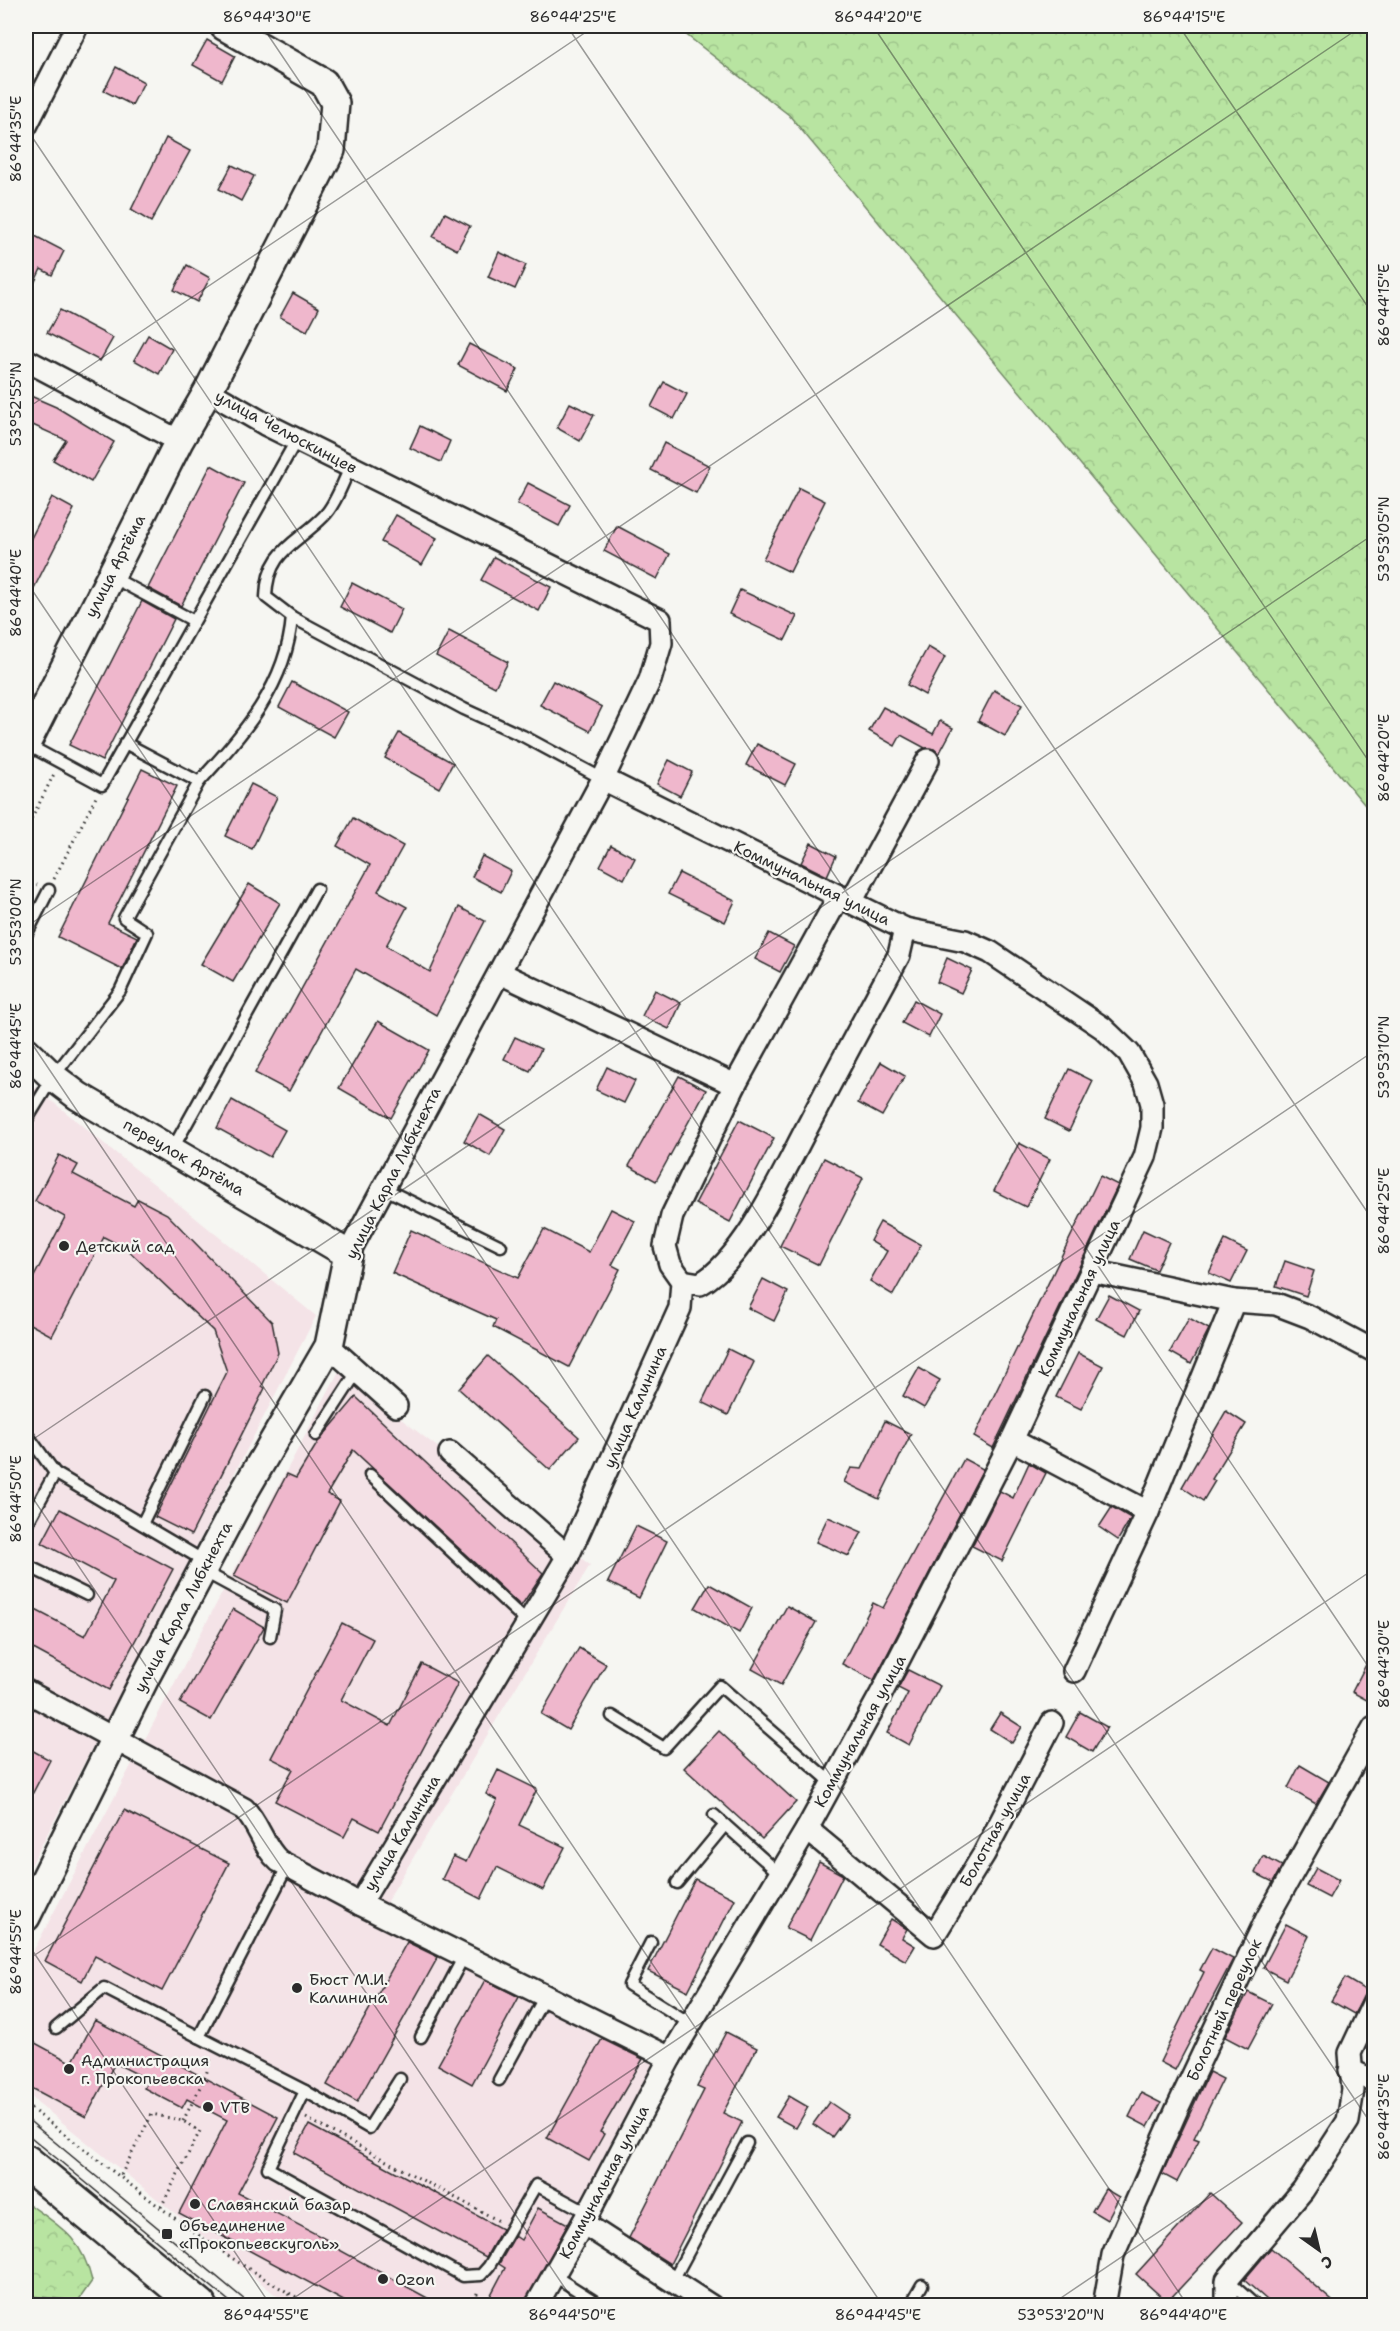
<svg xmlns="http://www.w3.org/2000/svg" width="1400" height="2331" font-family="'Shantell Sans',sans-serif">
<defs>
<pattern id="forest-crowns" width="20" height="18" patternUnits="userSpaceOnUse" patternTransform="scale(1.5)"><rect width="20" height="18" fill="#b8e4a1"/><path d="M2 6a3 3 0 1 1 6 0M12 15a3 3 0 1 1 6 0" fill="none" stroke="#9ec48b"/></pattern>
</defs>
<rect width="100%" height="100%" fill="#f6f6f2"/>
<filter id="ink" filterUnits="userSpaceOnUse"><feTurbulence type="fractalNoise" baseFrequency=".0167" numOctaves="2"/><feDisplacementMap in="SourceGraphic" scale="12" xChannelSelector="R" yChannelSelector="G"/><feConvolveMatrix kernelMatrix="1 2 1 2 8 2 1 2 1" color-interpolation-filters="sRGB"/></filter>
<g filter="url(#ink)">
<g fill="#f4e3e7">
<polygon points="26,1080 316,1316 26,1875"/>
<polygon points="339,1371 590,1565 375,1921 663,2062 532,2305 288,2305 26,2093 26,1965"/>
</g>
<g fill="url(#forest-crowns)" stroke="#728866" stroke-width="1.5">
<polygon points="675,26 1374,26 1374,816 789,115"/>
<path d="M26 2202C59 2226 82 2237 92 2281L78 2301 32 2296 26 2292Z"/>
</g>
<g fill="#efb7cc" stroke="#2b2b2b" stroke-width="1.5">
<polygon points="207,40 235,56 222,81 193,65"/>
<polygon points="116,67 144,82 132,105 104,91"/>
<polygon points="166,138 190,151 151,222 131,210"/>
<polygon points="232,165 254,176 241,201 219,189"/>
<polygon points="445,213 470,226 457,250 433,237"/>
<polygon points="35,236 64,251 52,275 41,269 26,300 26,256"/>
<polygon points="499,252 526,265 515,289 488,277"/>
<polygon points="187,265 210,278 197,302 174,290"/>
<polygon points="293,293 319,308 307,331 280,317"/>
<polygon points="60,310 113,338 100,361 47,333"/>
<polygon points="148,335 172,349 159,374 134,360"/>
<polygon points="469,344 518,369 507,391 458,365"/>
<polygon points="664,382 687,394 674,419 651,407"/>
<polygon points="26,394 56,407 114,442 91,482 53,460 66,440 26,422"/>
<polygon points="570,403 594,415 580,441 557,428"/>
<polygon points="420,426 450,441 441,462 410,448"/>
<polygon points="664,443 710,466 696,493 651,470"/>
<polygon points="211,465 244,483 181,606 148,588"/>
<polygon points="528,483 570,505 559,526 517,504"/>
<polygon points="799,488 825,501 790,572 763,559"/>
<polygon points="52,497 74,509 26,604 26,548"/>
<polygon points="396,515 437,538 422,565 381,542"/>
<polygon points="617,526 670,554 657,579 604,551"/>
<polygon points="494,557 551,587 539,611 481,580"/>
<polygon points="352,583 402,609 390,633 340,607"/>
<polygon points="740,590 797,616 785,640 729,614"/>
<polygon points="142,601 174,619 102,761 69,745"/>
<polygon points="449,631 508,662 495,687 436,656"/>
<polygon points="928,647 945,657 925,695 907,685"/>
<polygon points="553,681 602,707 590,731 540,705"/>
<polygon points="292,682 348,712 334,737 279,707"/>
<polygon points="994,690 1022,705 1005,736 978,721"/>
<polygon points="883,707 933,734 940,721 953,728 939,754 934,749 925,748 901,735 895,746 869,731"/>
<polygon points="399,733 453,763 439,788 385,758"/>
<polygon points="757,744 796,764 785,785 746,765"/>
<polygon points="669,760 692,772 680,796 657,784"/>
<polygon points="142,769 177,786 108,923 137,937 122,969 58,937"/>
<polygon points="251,784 277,797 252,849 225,836"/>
<polygon points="353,818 403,846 378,891 407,907 386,946 430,972 459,907 485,921 436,1015 356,969 289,1091 255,1073 370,865 337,846"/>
<polygon points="811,843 836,856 827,876 801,863"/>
<polygon points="611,845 635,858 624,879 600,866"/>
<polygon points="482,856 511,871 501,892 472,877"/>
<polygon points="679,873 735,901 725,922 668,894"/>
<polygon points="249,884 280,903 233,982 201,964"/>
<polygon points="769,933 794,946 780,972 755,959"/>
<polygon points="947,958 972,970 961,993 937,982"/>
<polygon points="655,990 681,1003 669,1029 642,1016"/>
<polygon points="914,1000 940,1014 929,1037 902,1023"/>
<polygon points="378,1021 429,1050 391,1118 339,1088"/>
<polygon points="515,1037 541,1049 530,1071 504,1059"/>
<polygon points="881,1062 905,1076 882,1116 858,1103"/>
<polygon points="607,1067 635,1081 624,1103 596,1090"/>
<polygon points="1069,1069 1093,1081 1069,1131 1045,1119"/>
<polygon points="679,1076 706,1090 656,1181 629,1166"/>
<polygon points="232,1100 285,1130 270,1157 217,1128"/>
<polygon points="479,1114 505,1129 490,1156 464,1141"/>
<polygon points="739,1120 774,1138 730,1222 695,1204"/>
<polygon points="1019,1143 1050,1159 1026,1207 994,1191"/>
<polygon points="59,1155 78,1165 73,1174 134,1206 138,1199 167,1214 272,1322 278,1353 262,1386 265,1388 191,1535 155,1517 227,1372 213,1331 127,1249 104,1237 52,1336 26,1322 26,1292 65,1217 35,1201"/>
<polygon points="824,1158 863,1178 819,1265 780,1246"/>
<polygon points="1100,1176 1118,1185 993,1448 974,1437"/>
<polygon points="611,1209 635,1221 612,1265 620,1269 569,1367 493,1327 496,1320 392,1273 411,1230 518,1278 544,1229 589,1252"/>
<polygon points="880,1222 921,1245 893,1295 870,1281 887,1251 870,1241"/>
<polygon points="1143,1230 1169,1242 1156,1270 1130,1259"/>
<polygon points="1225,1240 1247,1251 1231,1283 1209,1273"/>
<polygon points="1285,1261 1314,1271 1306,1296 1276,1286"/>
<polygon points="763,1279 788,1292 774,1321 748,1308"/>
<polygon points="1109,1295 1139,1311 1127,1335 1096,1319"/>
<polygon points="1189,1318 1209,1329 1191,1364 1170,1352"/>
<polygon points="728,1349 754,1362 728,1415 702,1402"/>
<polygon points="1078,1353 1103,1366 1081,1409 1056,1397"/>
<polygon points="488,1356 579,1437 550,1470 459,1389"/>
<polygon points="919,1368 940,1380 924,1408 903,1396"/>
<polygon points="356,1397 543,1573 521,1606 353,1450 327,1494 340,1501 287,1603 234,1576 287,1474 296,1478 318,1442"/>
<polygon points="1226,1411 1246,1424 1212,1479 1215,1481 1203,1501 1182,1487"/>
<polygon points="885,1421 911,1434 879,1499 844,1482 851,1468 862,1469"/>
<polygon points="964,1459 983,1469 874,1680 842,1664 873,1603 883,1608"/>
<polygon points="1029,1463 1046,1473 1002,1561 972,1546 1000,1491 1013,1498"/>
<polygon points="1112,1507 1131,1518 1118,1540 1099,1527"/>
<polygon points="60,1509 173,1569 109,1690 26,1645 26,1605 85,1636 114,1581 42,1543"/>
<polygon points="828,1517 862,1532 849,1556 816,1542"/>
<polygon points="636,1526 667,1541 639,1598 608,1582"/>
<polygon points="709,1584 752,1608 739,1633 695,1608"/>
<polygon points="787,1606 816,1622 781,1685 752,1669"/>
<polygon points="233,1609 264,1627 211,1720 180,1703"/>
<polygon points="342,1623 373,1639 341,1700 390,1726 422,1664 458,1683 379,1831 354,1818 344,1837 275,1801 293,1769 271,1758"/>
<polygon points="579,1648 606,1664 568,1730 541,1714"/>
<polygon points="1374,1649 1374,1704 1352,1692"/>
<polygon points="908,1670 940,1686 909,1745 887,1733 908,1693 898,1688"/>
<polygon points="1080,1712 1107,1727 1092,1752 1066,1737"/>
<polygon points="1000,1713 1022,1727 1012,1743 990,1729"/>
<polygon points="719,1731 796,1802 762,1839 684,1768"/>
<polygon points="26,1747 50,1760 26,1806"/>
<polygon points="1300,1765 1329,1782 1316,1804 1288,1788"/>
<polygon points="498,1770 537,1789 519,1825 565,1847 543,1890 497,1867 481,1899 442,1879 453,1856 466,1862 497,1800 486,1794"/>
<polygon points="124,1810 229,1863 162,1991 95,1956 82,1981 45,1961"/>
<polygon points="1263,1856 1282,1866 1273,1882 1255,1873"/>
<polygon points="819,1862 843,1875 810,1940 786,1928"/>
<polygon points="1316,1868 1339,1880 1329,1898 1306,1886"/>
<polygon points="695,1879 735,1899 688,1991 648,1971"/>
<polygon points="891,1919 907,1929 902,1938 915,1946 906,1961 877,1944"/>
<polygon points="1286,1924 1309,1936 1286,1980 1263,1968"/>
<polygon points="407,1942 438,1957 357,2102 327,2085"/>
<polygon points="1212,1948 1233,1959 1175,2070 1160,2062 1204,1972 1200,1970"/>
<polygon points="1345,1978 1367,1991 1354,2014 1331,2001"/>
<polygon points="485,1980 519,1997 472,2084 438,2065"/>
<polygon points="1248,1992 1272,2004 1248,2049 1225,2037"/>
<polygon points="95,2020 278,2117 238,2193 335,2244 334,2247 442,2306 353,2306 179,2213 227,2120 187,2099 182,2108 144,2088 149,2080 115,2063 86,2117 26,2085 26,2038 72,2063"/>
<polygon points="726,2032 757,2048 723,2113 742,2122 670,2264 629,2238 704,2090 697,2087"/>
<polygon points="602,2039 643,2059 600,2132 604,2134 589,2161 547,2138"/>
<polygon points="1209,2072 1223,2079 1194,2138 1199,2140 1177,2182 1162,2174"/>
<polygon points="1141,2093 1161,2103 1148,2127 1129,2117"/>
<polygon points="789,2096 808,2107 796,2128 776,2117"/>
<polygon points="829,2102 848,2115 832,2137 813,2124"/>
<polygon points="309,2125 502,2229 486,2257 294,2153"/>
<polygon points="1105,2189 1119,2197 1107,2220 1092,2211"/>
<polygon points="1210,2193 1242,2222 1167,2302 1136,2274"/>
<polygon points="538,2208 568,2224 523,2306 485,2306 505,2268 499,2264 515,2236 521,2240"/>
<polygon points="1271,2248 1338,2306 1274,2306 1244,2280"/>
</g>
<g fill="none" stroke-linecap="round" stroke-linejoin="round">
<g stroke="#2b2b2b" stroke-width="15">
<g id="service">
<path d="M351 466C343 481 336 504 324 516 297 544 267 550 266 597L292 617 464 709 523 736 603 779"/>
<polyline points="110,576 194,621"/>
<polyline points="26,744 102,785 297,439"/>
<path d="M199 782C243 734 287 685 292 617"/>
<polyline points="26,935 49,890"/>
<polyline points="26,1121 53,1077 120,991 147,933 124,918 199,782 125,743"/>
<polyline points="172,1150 317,889"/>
<polyline points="383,1188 501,1246"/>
<polyline points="26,1433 55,1473"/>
<polyline points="316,1435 357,1372"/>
<polyline points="370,1475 528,1623"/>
<polyline points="142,1524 205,1396"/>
<polyline points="26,1526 55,1473 206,1562"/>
<polyline points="26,1565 87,1595"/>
<polyline points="203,1571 275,1610 270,1637"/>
<polyline points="612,1716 664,1748 720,1686 832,1783"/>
<polyline points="714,1815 780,1874"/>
<polyline points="288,1865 199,2037 305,2091 268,2168 463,2276 481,2275 489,2266 536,2185 588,2213"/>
<polyline points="677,1883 725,1825"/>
<polyline points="651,1942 629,1985 691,2024"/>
<polyline points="56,2028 104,1988 199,2037"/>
<polyline points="421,2037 464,1956"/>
<polyline points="499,2080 545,1996"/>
<polyline points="305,2091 369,2128 400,2079"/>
<polyline points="553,2275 602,2306"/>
<polyline points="673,2280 747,2143"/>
<polyline points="1227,2280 1256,2306"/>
<polyline points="910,2306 922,2285"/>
</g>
</g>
<g stroke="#2b2b2b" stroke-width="26">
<g id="minor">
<polyline points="26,126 77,26"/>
<polyline points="26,360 179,441"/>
<polyline points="208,391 265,424 660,620 661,643 650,680 603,779 348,1254"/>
<polyline points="851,902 928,760"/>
<polyline points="500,973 735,1085"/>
<polyline points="1092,1271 1234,1301 1276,1304 1310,1317 1374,1351"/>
<path d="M682 1281 700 1284C746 1258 785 1168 810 1122 839 1066 869 1011 899 955L905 929"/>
<polyline points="329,1346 396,1406"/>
<polyline points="1012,1440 1148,1512"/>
<polyline points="450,1453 568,1556"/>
<polyline points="1074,1671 1148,1512 1234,1301"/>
<path d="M26 1691 244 1809C259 1824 263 1847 279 1861L360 1904 670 2058"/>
<polyline points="807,1829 934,1935 984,1854 1052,1723"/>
<polyline points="360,1904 568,1556 680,1308 682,1281 670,1264 665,1246 672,1216 735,1085 839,896"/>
<polyline points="1350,2070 1374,2081"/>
<polyline points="583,2223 711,2306"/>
<polyline points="536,2306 583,2223 670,2058 807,1829 881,1694 1012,1440 1145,1157 1152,1128 1152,1104 1146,1083 1129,1053 1103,1028 990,952 965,941 905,929 603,779"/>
<polyline points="1104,2306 1113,2255 1177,2109 1267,1918 1374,1727"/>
<polyline points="1227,2306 1227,2280 1303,2190 1348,2121 1353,2090 1350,2053 1374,2002"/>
</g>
</g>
<g stroke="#2b2b2b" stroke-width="32">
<g id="tertiary">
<polyline points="26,744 179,441 208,391 331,150 335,103 324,83 224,26"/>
<polyline points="26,1051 53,1077 78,1096 348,1254 329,1346 241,1497 146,1676 26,1917"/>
</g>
</g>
<g stroke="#2b2b2b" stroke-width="38">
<polyline id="primary" points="26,2162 200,2306"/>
</g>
<g stroke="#2b2b2b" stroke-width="3" stroke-dasharray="1.5 4.5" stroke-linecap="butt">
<polyline points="26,830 54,774"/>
<polyline points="26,879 37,885"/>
<polyline points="54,879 96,797"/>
<path d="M26 2105C119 2174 209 2252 313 2306"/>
<polyline points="306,2118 499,2221"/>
<polyline points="183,2121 206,2075 211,2057"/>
<polyline points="121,2175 152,2114 183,2121 200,2131 160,2209"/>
<polyline points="288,2294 298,2306"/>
<polyline points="474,2306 478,2289"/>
</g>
<use href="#service" stroke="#f6f6f2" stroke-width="10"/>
<use href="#minor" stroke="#f6f6f2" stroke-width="21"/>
<use href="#tertiary" stroke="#f6f6f2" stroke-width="27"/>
<use href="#primary" stroke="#f6f6f2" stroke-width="33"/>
<g stroke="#2b2b2b" stroke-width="1.5">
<polyline points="26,2118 252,2306"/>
<polyline points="26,2133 235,2306"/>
</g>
</g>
</g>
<path fill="none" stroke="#2b2b2b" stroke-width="1.5" stroke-opacity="0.45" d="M262 26 1374 1675M567 26 1374 1222M873 26 1374 769M1179 26 1374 316M26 128 1374 2128M26 409 595 26M26 581 1188 2306M26 927 1362 26M26 1035 883 2306M26 1444 1374 534M26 1488 577 2306M26 1941 271 2306M26 1961 1374 1051M282 2306 1374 1569M1049 2306 1374 2086"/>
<g fill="#2b2b2b" stroke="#f6f6f2" stroke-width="2">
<circle cx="64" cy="1246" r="6"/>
<circle cx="297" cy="1988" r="6"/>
<circle cx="69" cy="2069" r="6"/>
<circle cx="208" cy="2107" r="6"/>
<circle cx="195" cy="2204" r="6"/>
<rect x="161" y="2228" width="12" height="12" rx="3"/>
<circle cx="383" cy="2279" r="6"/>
</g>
<g text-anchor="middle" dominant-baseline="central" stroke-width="4.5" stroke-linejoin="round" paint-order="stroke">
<g font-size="16" fill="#2b2b2b" stroke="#f6f6f2">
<text transform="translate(286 432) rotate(28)">улица Челюскинцев</text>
<text transform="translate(115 566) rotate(-63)">улица Артёма</text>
<text transform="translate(812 883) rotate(26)">Коммунальная улица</text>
<text transform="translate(184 1157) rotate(30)">переулок Артёма</text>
<text transform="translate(393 1173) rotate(-63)">улица Карла Либкнехта</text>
<text transform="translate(1079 1298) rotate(-65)">Коммунальная улица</text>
<text transform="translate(635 1407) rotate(-66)">улица Калинина</text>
<text transform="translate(183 1607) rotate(-62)">улица Карла Либкнехта</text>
<text transform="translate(860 1731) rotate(-61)">Коммунальная улица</text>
<text transform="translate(995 1830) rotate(-61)">Болотная улица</text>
<text transform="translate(402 1833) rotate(-59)">улица Калинина</text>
<text transform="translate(1224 2010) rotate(-65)">Болотный переулок</text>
<text transform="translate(604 2182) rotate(-62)">Коммунальная улица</text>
</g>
<g font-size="16" fill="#2b2b2b" stroke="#f6f6f2" text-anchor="start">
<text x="76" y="1246">Детский сад</text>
<text x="309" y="1979">Бюст М.И.<tspan x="309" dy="18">Калинина</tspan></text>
<text x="81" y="2060">Администрация<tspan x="81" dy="18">г. Прокопьевска</tspan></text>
<text x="220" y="2107">VTB</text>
<text x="207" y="2204">Славянский базар</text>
<text x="179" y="2225">Объединение<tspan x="179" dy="18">«Прокопьевскуголь»</tspan></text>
<text x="395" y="2279">Ozon</text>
</g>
</g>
<rect width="1400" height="2331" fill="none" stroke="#f6f6f2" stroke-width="66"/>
<g transform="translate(1319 2250) rotate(146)" stroke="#f6f6f2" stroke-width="4.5" paint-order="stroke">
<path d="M0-4.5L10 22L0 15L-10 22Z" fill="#2b2b2b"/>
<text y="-9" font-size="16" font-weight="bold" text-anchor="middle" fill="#2b2b2b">С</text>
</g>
<rect x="33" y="33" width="1334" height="2265" fill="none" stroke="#2b2b2b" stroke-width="2"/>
<g font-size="15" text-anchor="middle" fill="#2b2b2b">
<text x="267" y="22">86°44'30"E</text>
<text x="573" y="22">86°44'25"E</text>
<text x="878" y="22">86°44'20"E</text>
<text x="1184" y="22">86°44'15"E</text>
<text transform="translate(16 139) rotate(-90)" y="5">86°44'35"E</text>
<text transform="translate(1384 305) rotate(-90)" y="5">86°44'15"E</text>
<text transform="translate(16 404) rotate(-90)" y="5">53°52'55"N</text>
<text transform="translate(1384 539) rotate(-90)" y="5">53°53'05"N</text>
<text transform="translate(16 593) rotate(-90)" y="5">86°44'40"E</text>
<text transform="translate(1384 758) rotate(-90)" y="5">86°44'20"E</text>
<text transform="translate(16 922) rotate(-90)" y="5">53°53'00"N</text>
<text transform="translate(16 1046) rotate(-90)" y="5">86°44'45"E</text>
<text transform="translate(1384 1057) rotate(-90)" y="5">53°53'10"N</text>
<text transform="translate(1384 1211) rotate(-90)" y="5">86°44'25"E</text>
<text transform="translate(16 1499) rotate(-90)" y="5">86°44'50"E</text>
<text transform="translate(1384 1664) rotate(-90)" y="5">86°44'30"E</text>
<text transform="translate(16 1952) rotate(-90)" y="5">86°44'55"E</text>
<text transform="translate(1384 2117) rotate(-90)" y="5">86°44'35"E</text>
<text x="266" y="2320">86°44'55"E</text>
<text x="572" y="2320">86°44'50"E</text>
<text x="878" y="2320">86°44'45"E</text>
<text x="1061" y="2320">53°53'20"N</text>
<text x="1183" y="2320">86°44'40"E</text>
</g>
</svg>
